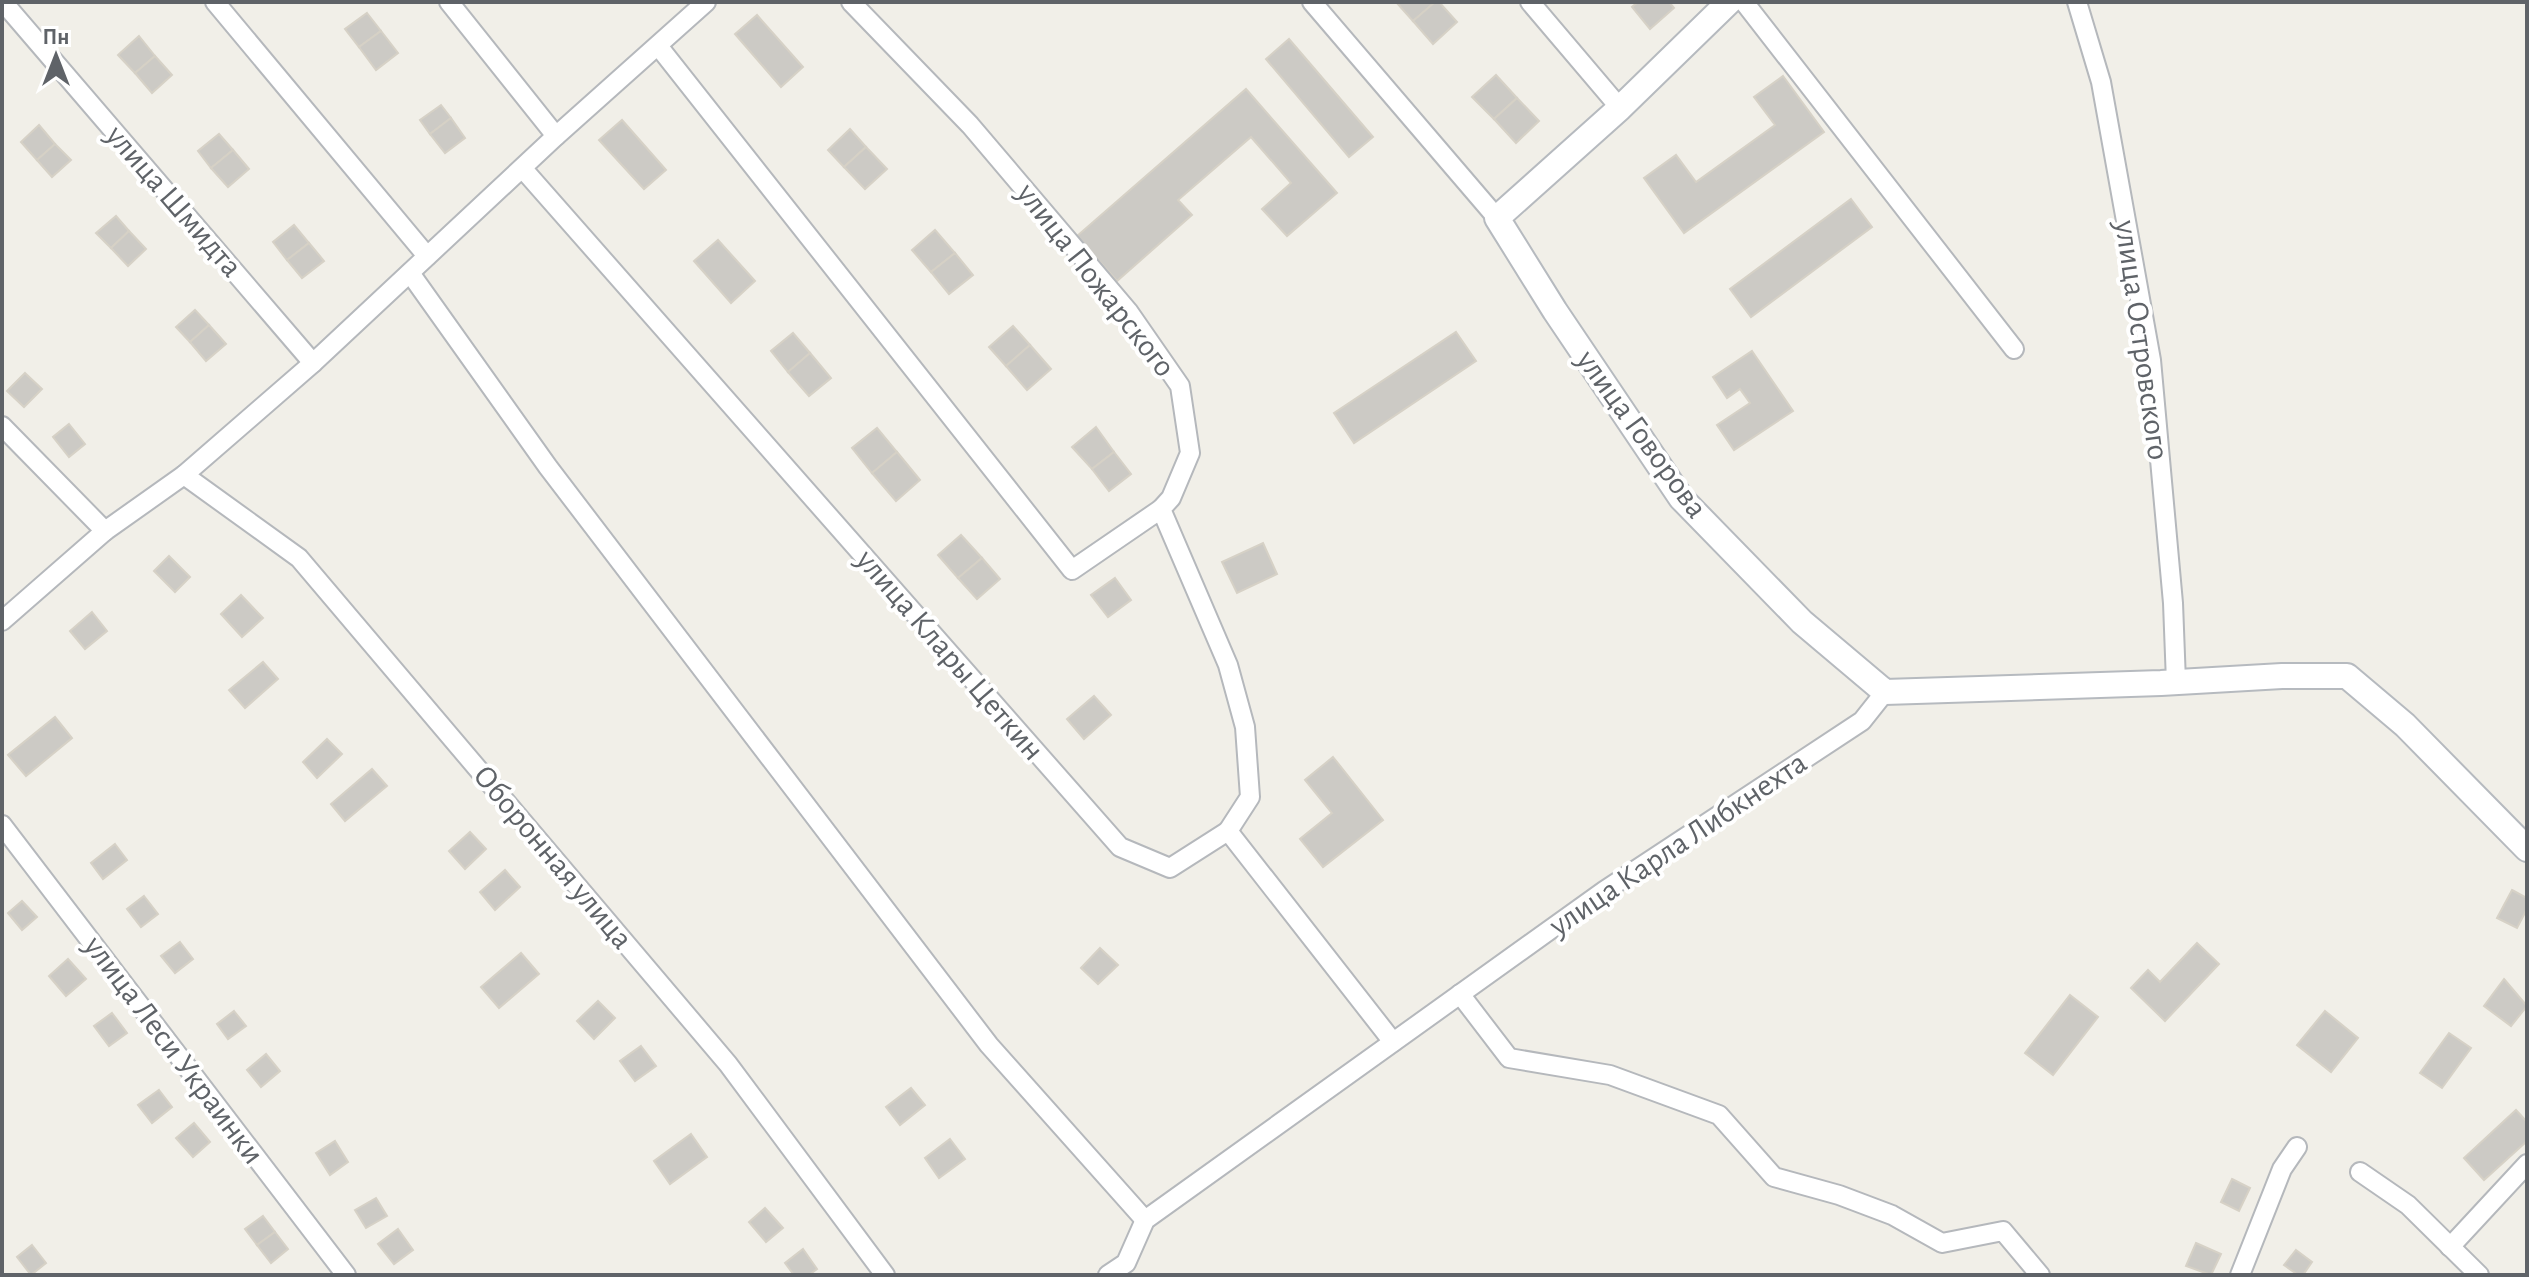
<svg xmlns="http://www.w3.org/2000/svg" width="2529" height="1277" font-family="'Alegreya Sans',sans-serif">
<rect width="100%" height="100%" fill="#f1efe8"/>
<g fill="#cccac5" stroke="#d6d1c6" stroke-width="2">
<polygon points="1396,2 1435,2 1413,21"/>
<polygon points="1435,2 1439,2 1457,22 1433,44 1413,21"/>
<polygon points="1638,2 1669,2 1674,8 1650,29 1632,7"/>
<polygon points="367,13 381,31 359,47 345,29"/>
<polygon points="757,15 803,67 781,87 735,34"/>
<polygon points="381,31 398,53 376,70 359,47"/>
<polygon points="139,36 155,56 135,73 118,55"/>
<polygon points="1289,39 1373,137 1349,157 1266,59"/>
<polygon points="155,56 172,75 152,93 135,73"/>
<polygon points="1496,75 1517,98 1494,119 1472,97"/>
<polygon points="1783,76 1824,132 1684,233 1644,178 1676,155 1696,182 1775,125 1754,97"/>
<polygon points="1246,89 1337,193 1287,236 1262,209 1291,183 1251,137 1178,200 1192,215 1117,281 1077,236"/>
<polygon points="1517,98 1539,121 1516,143 1494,119"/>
<polygon points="441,105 451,118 430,134 420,120"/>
<polygon points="451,118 465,138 445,153 430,134"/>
<polygon points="622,120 666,170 644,189 599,140"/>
<polygon points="39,125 55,144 37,160 21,142"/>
<polygon points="850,129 866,147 844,167 828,150"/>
<polygon points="219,134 233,150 211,168 198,151"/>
<polygon points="55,144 71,160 52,177 37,160"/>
<polygon points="866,147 887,169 865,189 844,167"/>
<polygon points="233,150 249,169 228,187 211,168"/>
<polygon points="1851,199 1872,227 1751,317 1730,289"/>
<polygon points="116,216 129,231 111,248 96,233"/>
<polygon points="294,225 309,243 287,260 273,242"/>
<polygon points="935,230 955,253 931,272 912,250"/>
<polygon points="129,231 146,249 128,266 111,248"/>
<polygon points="718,240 755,281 731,303 694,261"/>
<polygon points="309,243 324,261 302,278 287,260"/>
<polygon points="955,253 973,275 949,294 931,272"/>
<polygon points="195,310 209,325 190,342 176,327"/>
<polygon points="209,325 226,344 206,361 190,342"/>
<polygon points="1013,326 1030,345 1006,366 989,347"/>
<polygon points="1456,332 1476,361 1354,443 1334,413"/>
<polygon points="793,333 810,353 788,372 771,351"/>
<polygon points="1030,345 1051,369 1027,390 1006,366"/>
<polygon points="1752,351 1793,411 1734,450 1717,425 1750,403 1740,389 1727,398 1713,377"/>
<polygon points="810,353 831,378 809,396 788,372"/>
<polygon points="25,373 42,389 24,407 7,391"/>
<polygon points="69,424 85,444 69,457 53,437"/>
<polygon points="1096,427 1114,452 1092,469 1072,447"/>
<polygon points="877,428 897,452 872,473 852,448"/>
<polygon points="897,452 920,480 896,501 872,473"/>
<polygon points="1114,452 1131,474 1109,491 1092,469"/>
<polygon points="961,535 982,558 958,578 938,555"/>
<polygon points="1263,543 1277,574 1237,593 1222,562"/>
<polygon points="169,556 190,577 175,592 154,571"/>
<polygon points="982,558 1000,579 977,599 958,578"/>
<polygon points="1115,578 1131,600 1108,617 1091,595"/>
<polygon points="241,595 263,618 242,637 221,614"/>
<polygon points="92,612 107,631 85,649 70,631"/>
<polygon points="263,662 278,679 245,708 229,690"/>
<polygon points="1094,696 1111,715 1084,739 1067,719"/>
<polygon points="55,717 72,738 26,776 8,755"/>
<polygon points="327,739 342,754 317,778 303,762"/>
<polygon points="1333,757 1383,820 1323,867 1300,839 1332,813 1305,780"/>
<polygon points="372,769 387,786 345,821 331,804"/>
<polygon points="470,832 486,849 465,869 449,851"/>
<polygon points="115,844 127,860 103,879 91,863"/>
<polygon points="505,870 520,887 495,910 480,892"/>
<polygon points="2512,890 2527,898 2527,909 2517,928 2497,918"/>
<polygon points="144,896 158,914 141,927 127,909"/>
<polygon points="22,901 37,917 22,930 8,913"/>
<polygon points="180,942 193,959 175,973 161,956"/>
<polygon points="2197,943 2219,964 2165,1021 2131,988 2148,970 2160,982"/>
<polygon points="1100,948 1118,965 1098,984 1081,968"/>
<polygon points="521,953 539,974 499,1008 481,987"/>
<polygon points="68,959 86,979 66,996 49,976"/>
<polygon points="2504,979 2527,1006 2511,1026 2484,1006"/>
<polygon points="2070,995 2098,1017 2053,1075 2025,1053"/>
<polygon points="598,1001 615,1018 594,1039 577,1021"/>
<polygon points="234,1011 246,1026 228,1039 217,1024"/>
<polygon points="2325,1011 2358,1038 2331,1072 2297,1045"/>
<polygon points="112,1013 127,1033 109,1046 94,1026"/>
<polygon points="2449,1033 2471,1048 2442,1088 2420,1073"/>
<polygon points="641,1046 656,1066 635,1081 620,1061"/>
<polygon points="266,1054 280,1071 261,1087 247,1070"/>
<polygon points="911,1088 925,1105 900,1125 886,1107"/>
<polygon points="159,1090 172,1107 152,1123 138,1105"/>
<polygon points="2516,1110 2527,1122 2527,1141 2484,1180 2464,1158"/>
<polygon points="194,1123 210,1142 193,1157 176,1138"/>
<polygon points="691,1134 707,1157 670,1184 654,1161"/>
<polygon points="950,1139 965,1159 939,1178 925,1158"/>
<polygon points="335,1141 348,1162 330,1175 316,1153"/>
<polygon points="2232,1179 2250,1188 2239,1211 2221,1202"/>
<polygon points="376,1198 387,1216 366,1228 355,1210"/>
<polygon points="765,1208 783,1228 766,1242 749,1222"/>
<polygon points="263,1216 275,1232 257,1245 245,1229"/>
<polygon points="398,1229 413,1250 394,1264 378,1244"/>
<polygon points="275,1232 288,1249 271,1263 257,1245"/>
<polygon points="2196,1243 2221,1254 2211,1275 2186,1266"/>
<polygon points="32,1245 46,1263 31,1275 17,1257"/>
<polygon points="803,1249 817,1269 809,1275 794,1275 785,1263"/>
<polygon points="2296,1250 2312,1262 2303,1275 2298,1275 2284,1265"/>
</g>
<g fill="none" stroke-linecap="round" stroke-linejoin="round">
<g stroke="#b5b8bc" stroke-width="22">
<g id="street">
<polyline points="3,2 313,363"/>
<polyline points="215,2 427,256"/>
<polyline points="449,2 556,136"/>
<polyline points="851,2 970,125 1128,311 1180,386 1190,453 1171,498 1161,509 1228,665 1245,727 1250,797 1228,831"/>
<polyline points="1312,2 1497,218"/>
<polyline points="1530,2 1620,108"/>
<polyline points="1744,2 2014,349"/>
<polyline points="2077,2 2101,82 2151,360 2173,603 2176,682"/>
<polyline points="659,47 1072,570 1161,509"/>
<polyline points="523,169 1120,847 1170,868 1228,831 1393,1042"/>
<polyline points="410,273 548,467 989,1045 1145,1220"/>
<polyline points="2,426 105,531"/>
<polyline points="184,475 299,558 728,1064 885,1275"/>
<polyline points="2,621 105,531 184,475 313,363 556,136 706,2"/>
<polyline points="2,825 346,1275"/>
<polyline points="1460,994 1509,1058 1610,1075 1719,1115 1774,1177 1839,1195 1892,1215 1942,1243 2003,1231 2040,1275"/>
<polyline points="2360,1172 2408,1205 2479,1275"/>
<polyline points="2450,1247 2527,1164"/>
<polyline points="1108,1275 1126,1263 1145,1220 1604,891 1862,721 1885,692"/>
<polyline points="2240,1275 2282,1169 2297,1147"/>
</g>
</g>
<g stroke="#b6babf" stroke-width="28">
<polyline id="secondary" points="1729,2 1620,108 1497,218 1555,311 1681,498 1802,622 1885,692 2161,683 2282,676 2347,676 2405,725 2527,849"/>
</g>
<use href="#street" stroke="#fff" stroke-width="18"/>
<use href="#secondary" stroke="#fff" stroke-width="24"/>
</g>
<g text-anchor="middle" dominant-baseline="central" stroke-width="8" stroke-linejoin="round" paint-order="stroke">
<g font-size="32" fill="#5f6368" stroke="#fff">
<text transform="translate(174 201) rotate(49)">улица Шмидта</text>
<text transform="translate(1096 280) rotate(52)">улица Пожарского</text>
<text transform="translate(2142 340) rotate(82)">улица Островского</text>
<text transform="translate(1642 434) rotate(54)">улица Говорова</text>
<text transform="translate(950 655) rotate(49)">улица Клары Цеткин</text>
<text transform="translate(1678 844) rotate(-34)">улица Карла Либкнехта</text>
<text transform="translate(553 857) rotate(50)">Оборонная улица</text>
<text transform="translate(174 1050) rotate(53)">улица Леси Украинки</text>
</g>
</g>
<rect width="2529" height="1277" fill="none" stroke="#5f6368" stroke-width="8"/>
<g transform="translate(56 56)" stroke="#ffffff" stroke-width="6" paint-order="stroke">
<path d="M0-6L14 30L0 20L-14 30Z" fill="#5f6368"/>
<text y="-12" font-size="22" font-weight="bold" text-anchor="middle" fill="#5f6368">Пн</text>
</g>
</svg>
